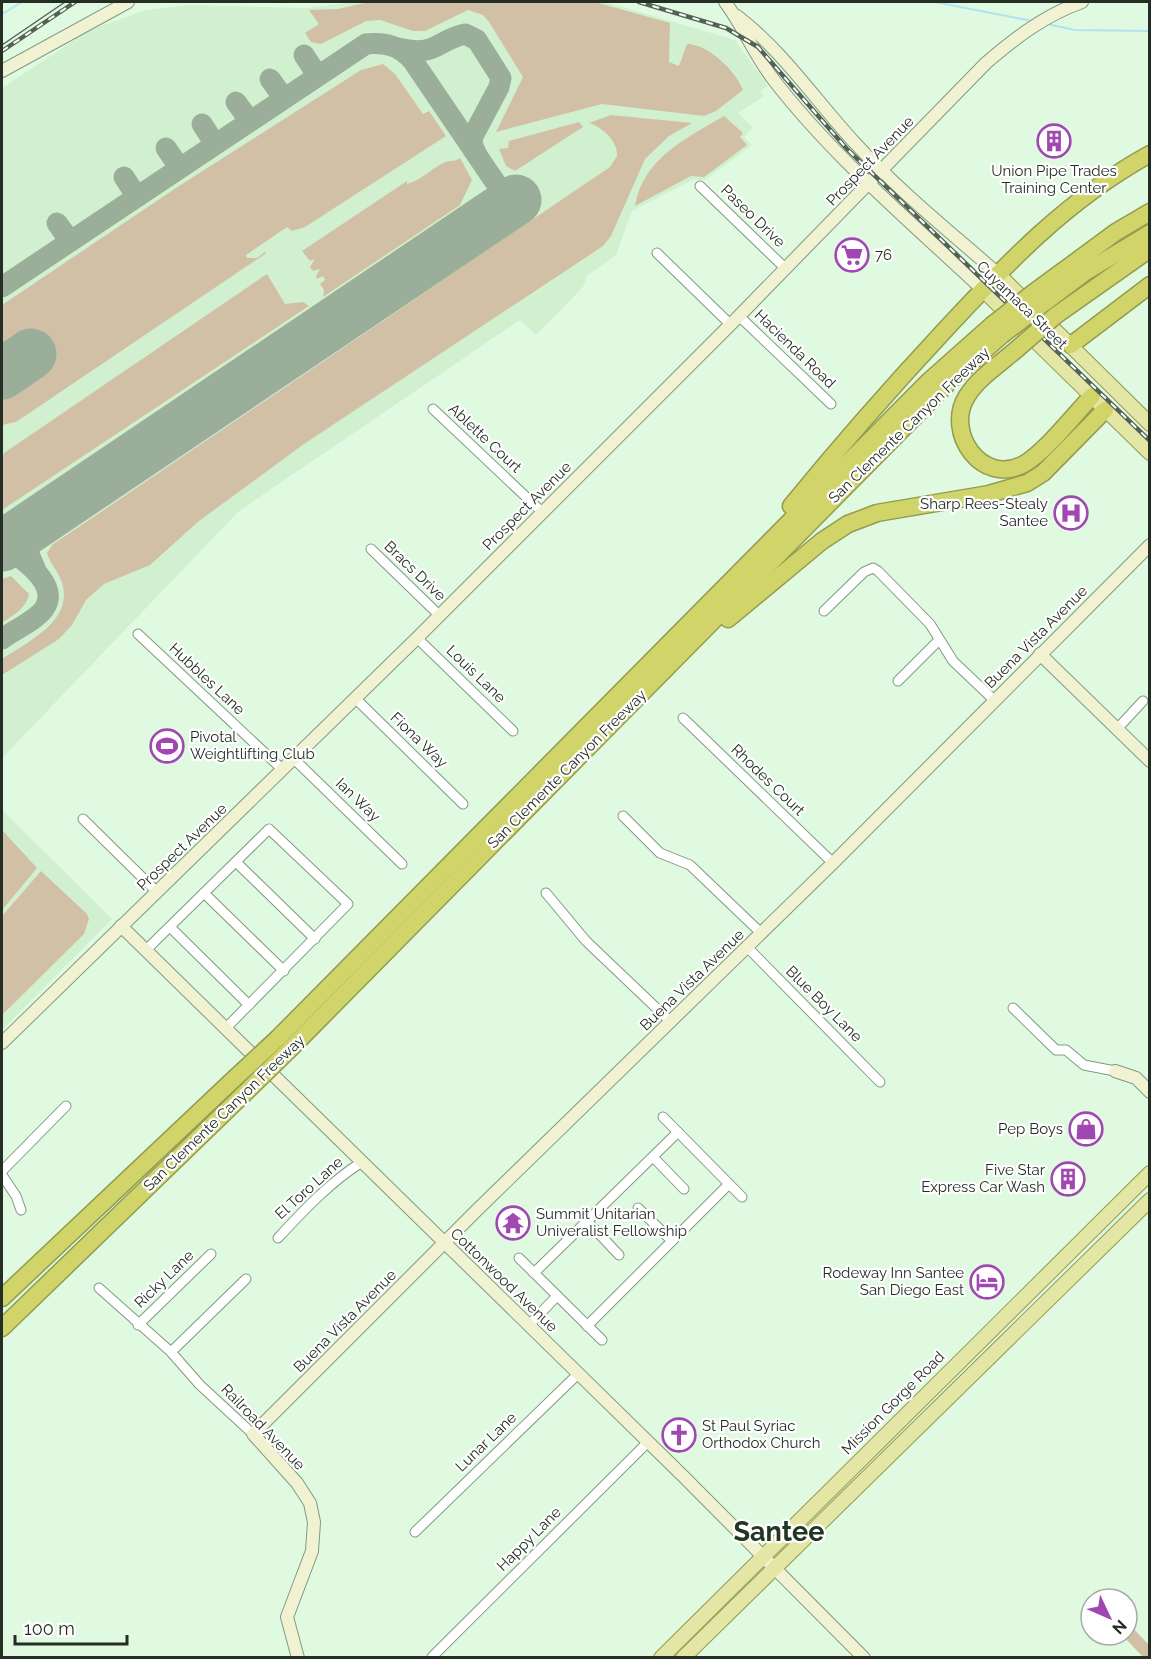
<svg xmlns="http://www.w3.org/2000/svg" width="1151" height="1659" font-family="Raleway,sans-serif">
<rect width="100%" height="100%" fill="#dffae0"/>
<g fill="#d0f0d0">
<polygon points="353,2 606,2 735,40 768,86 760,91 764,96 738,113 753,127 744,137 752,145 705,180 692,180 632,211 616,255 587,276 583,287 536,335 520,320 239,511 2,758 2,88 90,30 146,10 191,5 307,8"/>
<polygon points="2,810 112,919 2,1030"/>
</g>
<g fill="#d2c0a6">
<path d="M369 2H595L670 23 669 62 679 66 687 44C708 44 736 71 743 90L716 111 704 116 602 104 496 132 523 77 489 22 483 15 468 10 425 31H413L380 20 366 21 321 44 311 42 305 33 319 24 309 10 338 9Z"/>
<polygon points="383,64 395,74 423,114 429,111 446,136 305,227 292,231 287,227 246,255 247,258 257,258 266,251 265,254 16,422 2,425 2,393 42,366 44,362 29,341 21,342 2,355 2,305 179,186 361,70"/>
<path d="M611 115 692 123 669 136 645 159 611 236 603 246 304 444 199 521 150 565 104 584 86 600 72 625 59 639 2 675V659C27 642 74 621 62 583 59 572 50 564 47 553L52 545 610 167 617 156C618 141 602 127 589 123Z"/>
<path d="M724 116 743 133 740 137 747 145 704 177 691 176 635 206C643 158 687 138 724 116Z"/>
<polygon points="579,122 583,127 515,171 506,166 499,149 508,148 509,141"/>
<path d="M460 158 472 180 460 205 323 297 324 290 320 284 325 280 323 276 317 279 316 276 320 269 313 271 310 267 315 259 310 261 302 251 407 181V184C423 180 432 167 446 162 452 160 454 162 460 158Z"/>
<polygon points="267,274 285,304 303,302 309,306 2,510 2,459 4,453"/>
<path d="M11 576 29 594C26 609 13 615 2 623V579Z"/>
<polygon points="2,830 37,868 2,910"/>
<polygon points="41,871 87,914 89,919 84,934 2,1015 2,916"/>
<polygon points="1127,1622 1149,1645 1149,1657 1143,1657 1122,1635 1127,1635"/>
</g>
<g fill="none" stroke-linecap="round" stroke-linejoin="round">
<g stroke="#b1e3f0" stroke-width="2">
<polyline points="935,2 1032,21"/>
<polyline points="2,14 22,2"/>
<polyline points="1047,24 1075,30 1150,31"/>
</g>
<g stroke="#9aae9a" stroke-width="21">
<path d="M398 48C437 57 435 41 465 34L477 40 501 78 499 87 473 136 472 144 477 155"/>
<polyline points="304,55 317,75"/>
<polyline points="270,79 283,97"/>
<polyline points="236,102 249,120"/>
<polyline points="202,124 215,144"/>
<polyline points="166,148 179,167"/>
<polyline points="124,177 137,197"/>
<polyline points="57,223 70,241"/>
<path d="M2 287 366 44C386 42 400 46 413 61L510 204"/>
<path d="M2 544C18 557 62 583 44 609 35 621 14 630 2 639"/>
<polyline points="37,573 28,552 34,526 95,485"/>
</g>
<g stroke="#9aae9a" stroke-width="51">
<polyline points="2,374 31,354"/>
<polyline points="2,546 516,200"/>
</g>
<g stroke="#819a82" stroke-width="11">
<g id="street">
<polyline points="700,186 785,268"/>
<polyline points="657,253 731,325"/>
<polyline points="739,316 831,404"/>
<polyline points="433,409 542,512"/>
<polyline points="371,549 439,615"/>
<polyline points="824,611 864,572 873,568 878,571 930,624 953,661 994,700"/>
<polyline points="138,634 283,770"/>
<polyline points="417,638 513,731"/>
<polyline points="898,681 938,641"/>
<polyline points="355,698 463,804"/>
<polyline points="683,718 833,863"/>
<polyline points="1117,729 1143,701"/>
<polyline points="293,758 402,864"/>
<polyline points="623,816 660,853 690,865 761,933"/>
<polyline points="83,819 157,892"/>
<polyline points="236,862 315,939"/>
<polyline points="204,893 284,971"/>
<polyline points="546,893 586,941 671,1022"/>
<polyline points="170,927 249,1005"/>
<polyline points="747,947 880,1082"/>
<polyline points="146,950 269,829 348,904 226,1028"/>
<polyline points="1013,1008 1056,1050 1066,1050 1084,1065 1115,1071"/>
<polyline points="663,1117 742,1197"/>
<polyline points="653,1157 684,1189"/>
<polyline points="2,1171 66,1106"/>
<polyline points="2,1175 16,1196 21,1210"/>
<polyline points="638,1208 672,1241"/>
<polyline points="587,1221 619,1255"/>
<path d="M278 1238C303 1211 330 1182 362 1162"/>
<polyline points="519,1258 602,1340"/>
<polyline points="534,1273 678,1132"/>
<polyline points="99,1288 171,1352 200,1385 253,1434"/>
<polyline points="138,1325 211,1254"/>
<polyline points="529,1325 557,1296"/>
<polyline points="587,1326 729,1184"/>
<polyline points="171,1352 246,1279"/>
<polyline points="415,1532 578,1374"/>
<polyline points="432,1657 648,1442"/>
</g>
</g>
<g stroke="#819a82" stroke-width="14">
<g id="secondary">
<path d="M725 2C743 26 754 54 773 79 833 157 911 222 982 289"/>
<path d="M737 16C783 51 816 101 855 143 898 190 949 231 997 273"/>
<polyline points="2,71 128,2"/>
<polyline points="1040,654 1150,761"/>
<polyline points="121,926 683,1476 864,1658"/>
<path d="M2 1043 417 638 739 316 986 63C1015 38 1045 15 1082 2"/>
<polyline points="1115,1071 1136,1078 1150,1092"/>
<polyline points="298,1658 287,1617 312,1551 314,1522 310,1503 297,1483 253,1434 477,1210 833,863 1150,545"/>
</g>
</g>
<g stroke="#949b51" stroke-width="16">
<g id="primary">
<polyline points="997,273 1150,424"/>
<polyline points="982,289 1150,453"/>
<polyline points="661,1658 1150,1173"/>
<polyline points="683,1658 1150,1200"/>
</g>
</g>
<g stroke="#949b51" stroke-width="19">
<g id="highway">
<polyline points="1033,293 1116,232 1150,212"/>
<polyline points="1044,303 1084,273 1150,233"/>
<polyline points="1055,316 1150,249"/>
<polyline points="1071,345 1150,285"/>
<path d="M1017 349C1001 363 978 378 967 396 944 432 982 487 1024 464 1044 453 1074 415 1092 396"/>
<path d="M791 506C840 446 891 388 944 331 1007 263 1068 199 1150 154"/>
<polyline points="728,619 822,541 848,524 877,513 989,494 1027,483 1043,473 1105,410"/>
<polyline points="278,1038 929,381 992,325"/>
<polyline points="290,1049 951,380 1002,335"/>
<polyline points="2,1298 235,1078"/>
<polyline points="2,1328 248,1090"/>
</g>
</g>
<use href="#street" stroke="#fff" stroke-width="9"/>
<use href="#secondary" stroke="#f1f2d2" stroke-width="12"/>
<use href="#primary" stroke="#e3e6a5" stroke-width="14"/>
<use href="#highway" stroke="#d1d569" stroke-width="16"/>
<polyline stroke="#546254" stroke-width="1.5" points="2,45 65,2"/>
<g stroke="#546254" stroke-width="4.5">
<g id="rail">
<polyline points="639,2 726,28 758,47 847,149 1150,441"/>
<polyline points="2,51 75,2"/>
</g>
</g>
<use href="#rail" stroke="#fefefe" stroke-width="2" stroke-dasharray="7" stroke-linecap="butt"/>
<g stroke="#949b51" stroke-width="19" stroke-linecap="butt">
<g id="highway-bridge">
<polyline points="992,325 1033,293"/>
<polyline points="1002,335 1044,303"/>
<polyline points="1017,349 1055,316"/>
<polyline points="235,1078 278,1038"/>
<polyline points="248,1090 290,1049"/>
</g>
</g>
<use href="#highway-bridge" stroke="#d1d569" stroke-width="16"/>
</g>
<defs>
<g id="building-ring" transform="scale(1.725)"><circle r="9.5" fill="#fefefe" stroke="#a047b2" stroke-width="1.5"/><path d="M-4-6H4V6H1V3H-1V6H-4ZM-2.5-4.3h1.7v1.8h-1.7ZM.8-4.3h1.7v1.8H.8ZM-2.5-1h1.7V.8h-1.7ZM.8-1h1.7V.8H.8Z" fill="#a047b2"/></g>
<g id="supermarket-ring" transform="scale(1.725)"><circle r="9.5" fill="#fefefe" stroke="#a047b2" stroke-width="1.5"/><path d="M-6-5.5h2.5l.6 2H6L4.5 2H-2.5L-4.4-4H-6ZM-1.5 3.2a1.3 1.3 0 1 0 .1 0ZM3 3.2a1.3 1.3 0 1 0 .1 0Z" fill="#a047b2"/></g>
<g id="hospital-ring" transform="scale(1.725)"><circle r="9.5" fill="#fefefe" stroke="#a047b2" stroke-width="1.5"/><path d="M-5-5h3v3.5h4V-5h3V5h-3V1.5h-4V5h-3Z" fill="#a047b2"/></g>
<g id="stadium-ring" transform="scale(1.725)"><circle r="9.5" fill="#fefefe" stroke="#a047b2" stroke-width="1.5"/><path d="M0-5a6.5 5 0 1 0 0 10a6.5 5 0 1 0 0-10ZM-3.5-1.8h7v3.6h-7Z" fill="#a047b2"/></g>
<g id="shop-ring" transform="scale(1.725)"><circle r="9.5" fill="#fefefe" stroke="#a047b2" stroke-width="1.5"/><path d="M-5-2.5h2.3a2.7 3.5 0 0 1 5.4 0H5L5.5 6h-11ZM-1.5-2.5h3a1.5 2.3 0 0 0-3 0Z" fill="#a047b2"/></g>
<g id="temple-ring" transform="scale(1.725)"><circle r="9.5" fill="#fefefe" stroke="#a047b2" stroke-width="1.5"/><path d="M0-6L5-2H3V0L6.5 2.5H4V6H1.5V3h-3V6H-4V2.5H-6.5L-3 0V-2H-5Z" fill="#a047b2"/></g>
<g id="hotel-ring" transform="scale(1.725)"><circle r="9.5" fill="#fefefe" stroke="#a047b2" stroke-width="1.5"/><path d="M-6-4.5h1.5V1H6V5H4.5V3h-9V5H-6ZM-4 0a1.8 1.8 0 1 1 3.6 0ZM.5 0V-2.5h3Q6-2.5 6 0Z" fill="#a047b2"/></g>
<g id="church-ring" transform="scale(1.725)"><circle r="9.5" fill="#fefefe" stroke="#a047b2" stroke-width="1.5"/><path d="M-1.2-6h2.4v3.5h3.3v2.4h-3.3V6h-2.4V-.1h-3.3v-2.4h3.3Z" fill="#a047b2"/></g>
</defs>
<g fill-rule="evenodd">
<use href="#building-ring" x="1054" y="141"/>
<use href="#supermarket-ring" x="852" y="255"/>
<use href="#hospital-ring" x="1071" y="513"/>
<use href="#stadium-ring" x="167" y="746"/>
<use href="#shop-ring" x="1086" y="1129"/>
<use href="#building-ring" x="1068" y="1179"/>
<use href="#temple-ring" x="513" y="1223"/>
<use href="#hotel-ring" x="987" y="1282"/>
<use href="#church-ring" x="679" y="1435"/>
</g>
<g text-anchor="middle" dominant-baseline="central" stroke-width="4.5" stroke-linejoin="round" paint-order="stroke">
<g font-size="15" fill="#242e24" stroke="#fefefe">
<text transform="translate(870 161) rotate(-46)">Prospect Avenue</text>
<text transform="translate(753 216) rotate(44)">Paseo Drive</text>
<text transform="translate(1022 305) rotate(44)">Cuyamaca Street</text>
<text transform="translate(795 349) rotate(44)">Hacienda Road</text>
<text transform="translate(909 425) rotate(-44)">San Clemente Canyon Freeway</text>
<text transform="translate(485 438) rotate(43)">Ablette Court</text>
<text transform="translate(527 506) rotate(-45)">Prospect Avenue</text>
<text transform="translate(415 571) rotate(44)">Bracs Drive</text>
<text transform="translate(1036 637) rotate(-45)">Buena Vista Avenue</text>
<text transform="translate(476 674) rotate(44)">Louis Lane</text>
<text transform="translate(207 679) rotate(43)">Hubbles Lane</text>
<text transform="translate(419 740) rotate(44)">Fiona Way</text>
<text transform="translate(567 769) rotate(-45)">San Clemente Canyon Freeway</text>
<text transform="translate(768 780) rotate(44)">Rhodes Court</text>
<text transform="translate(358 800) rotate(44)">Ian Way</text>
<text transform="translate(182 847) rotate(-44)">Prospect Avenue</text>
<text transform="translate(692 980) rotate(-44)">Buena Vista Avenue</text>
<text transform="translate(824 1004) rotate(45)">Blue Boy Lane</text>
<text transform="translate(224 1113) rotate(-44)">San Clemente Canyon Freeway</text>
<text transform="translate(309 1188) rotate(-42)">El Toro Lane</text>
<text transform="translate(164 1279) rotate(-44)">Ricky Lane</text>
<text transform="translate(504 1280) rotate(44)">Cottonwood Avenue</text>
<text transform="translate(345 1321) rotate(-45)">Buena Vista Avenue</text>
<text transform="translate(893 1403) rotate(-45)">Mission Gorge Road</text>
<text transform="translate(263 1427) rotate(46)">Railroad Avenue</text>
<text transform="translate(486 1442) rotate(-44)">Lunar Lane</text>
<text transform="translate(529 1539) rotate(-45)">Happy Lane</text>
</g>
<g font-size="15" fill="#242e24" stroke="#fefefe" text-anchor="start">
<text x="1054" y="171" text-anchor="middle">Union Pipe Trades<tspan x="1054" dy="17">Training Center</tspan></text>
<text x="875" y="255">76</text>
<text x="1048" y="504" text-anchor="end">Sharp Rees-Stealy<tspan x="1048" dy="17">Santee</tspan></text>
<text x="190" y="737">Pivotal<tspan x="190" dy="17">Weightlifting Club</tspan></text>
<text x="1063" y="1129" text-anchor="end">Pep Boys</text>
<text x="1045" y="1170" text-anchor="end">Five Star<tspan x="1045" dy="17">Express Car Wash</tspan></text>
<text x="536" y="1214">Summit Unitarian<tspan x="536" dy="17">Univeralist Fellowship</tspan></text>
<text x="964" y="1273" text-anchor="end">Rodeway Inn Santee<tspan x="964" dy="17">San Diego East</tspan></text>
<text x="702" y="1426">St Paul Syriac<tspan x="702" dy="17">Orthodox Church</tspan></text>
</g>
<g font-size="27" font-weight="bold" fill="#223723" stroke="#fefefe">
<text x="779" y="1531">Santee</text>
</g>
</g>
<rect width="1151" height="1659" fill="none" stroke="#242e24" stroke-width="6"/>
<g transform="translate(1109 1617) rotate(134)"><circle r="28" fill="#fefefe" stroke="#a7aba7" stroke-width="1.5"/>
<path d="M0-4.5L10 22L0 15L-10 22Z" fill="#a047b2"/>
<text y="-9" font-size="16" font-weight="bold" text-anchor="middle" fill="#242e24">N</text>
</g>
<path d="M15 1635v9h112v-9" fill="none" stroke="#242e24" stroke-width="3"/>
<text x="24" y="1635" font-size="18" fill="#242e24" stroke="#fefefe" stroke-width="4.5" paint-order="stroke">100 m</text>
</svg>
